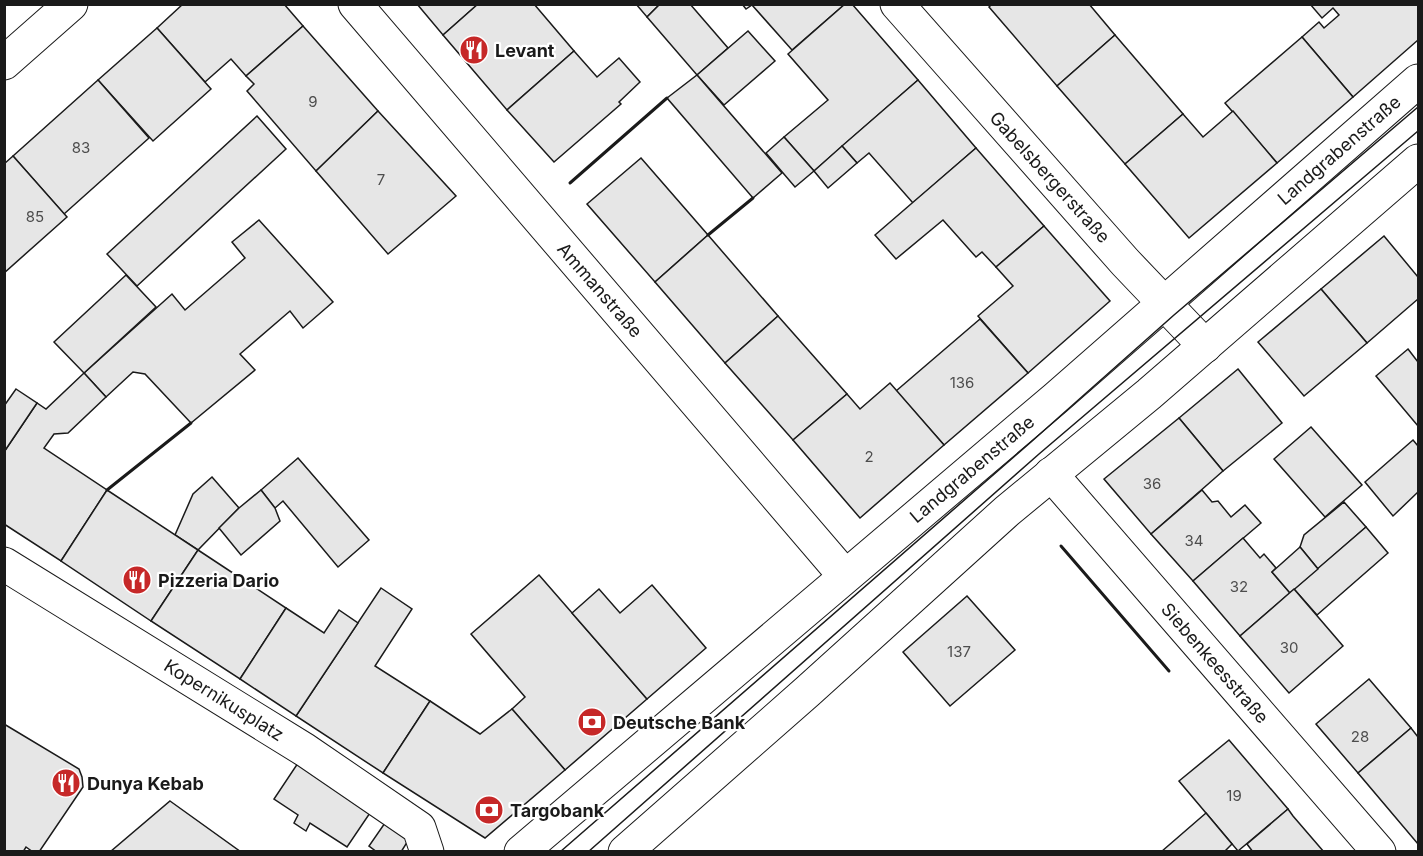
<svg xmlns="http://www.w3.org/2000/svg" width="1423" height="856" font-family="Inter,sans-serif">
<rect width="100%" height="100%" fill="#fff"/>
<g fill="#e6e6e6" stroke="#1a1a1a" stroke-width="1.5">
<polygon points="183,4 284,4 303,26 246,76 231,59 205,82 157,28"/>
<polygon points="417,4 478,4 443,35"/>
<polygon points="478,4 534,4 574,51 507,110 443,35"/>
<polygon points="636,4 660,4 647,17"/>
<polygon points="660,4 690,4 728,48 697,75 647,17"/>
<polygon points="742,4 845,4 792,50 752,5 746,9"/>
<polygon points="845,4 852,4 918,80 814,171 784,137 828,100 788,54"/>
<polygon points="992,4 1089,4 1115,35 1057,86 989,7"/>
<polygon points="1310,4 1418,4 1418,40 1353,97 1302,37 1319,22 1324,28 1339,15 1333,8 1322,18"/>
<polygon points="303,26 378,111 316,171 247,91 254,84 246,76"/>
<polygon points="157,28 211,89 153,141 98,80"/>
<polygon points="748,31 775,61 724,105 697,75"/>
<polygon points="1115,35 1183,114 1125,164 1057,86"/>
<polygon points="1302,37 1353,97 1277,163 1225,103"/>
<polygon points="574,51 597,77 619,58 640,82 619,102 621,104 554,162 507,110"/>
<polygon points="697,75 782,173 753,198 667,98"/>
<polygon points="98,80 149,138 64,214 13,156"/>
<polygon points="918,80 976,148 913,203 869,153 857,163 842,146"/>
<polygon points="378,111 456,196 388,254 316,171"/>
<polygon points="1233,111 1277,163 1189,238 1125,164 1183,114 1203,137"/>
<polygon points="257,116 286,149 137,286 107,254"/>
<polygon points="784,137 814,171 795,187 766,153"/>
<polygon points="842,146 857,163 828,188 814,171"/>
<polygon points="976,148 1044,226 996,267 982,252 976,257 943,220 896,259 875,235"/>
<polygon points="13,156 67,217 4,273 4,164"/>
<polygon points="641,158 708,235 655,282 587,204"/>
<polygon points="259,220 333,302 303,328 290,311 240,354 255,370 191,423 145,374 133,372 106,397 84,373 172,294 185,310 245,258 232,242"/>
<polygon points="1044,226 1110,301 1028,373 978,316 1013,286 996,267"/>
<polygon points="708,235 778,316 725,363 655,282"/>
<polygon points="1384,236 1418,277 1418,299 1367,343 1321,289"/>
<polygon points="126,275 156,307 84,373 54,342"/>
<polygon points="1321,289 1367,343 1304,396 1258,342"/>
<polygon points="778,316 847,394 793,440 725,363"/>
<polygon points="980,319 1028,373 944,445 896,391"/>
<polygon points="1408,349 1418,362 1418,426 1376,376"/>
<polygon points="1238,369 1282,423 1223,471 1179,418"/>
<polygon points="84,373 106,397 68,433 54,434 44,448 107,490 61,561 4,524 4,452 37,403 46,409"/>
<polygon points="890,383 944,445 860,518 793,440 847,394 860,409"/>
<polygon points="16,389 37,403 4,452 4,406"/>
<polygon points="1179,418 1223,471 1151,534 1104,479"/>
<polygon points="1311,427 1362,485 1325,517 1274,459"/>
<polygon points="1413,440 1418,446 1418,492 1393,516 1365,482"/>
<polygon points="298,458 369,540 338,567 283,501 275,508 261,490"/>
<polygon points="212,477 239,508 198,550 175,535 193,494"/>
<polygon points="107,490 198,550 151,621 61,561"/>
<polygon points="261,490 275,508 280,521 241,555 219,528 239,508"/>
<polygon points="1202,490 1212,502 1218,501 1231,517 1245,505 1261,523 1193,581 1151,534"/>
<polygon points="1344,502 1366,527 1318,569 1300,547 1304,535"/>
<polygon points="1366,527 1388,553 1317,615 1294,589"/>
<polygon points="1243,538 1260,558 1264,554 1276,568 1272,572 1290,593 1240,636 1193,581"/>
<polygon points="1300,547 1318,569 1290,593 1272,572"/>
<polygon points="198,550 286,608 240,679 151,621"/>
<polygon points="539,575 647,699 565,770 512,709 525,697 471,634"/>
<polygon points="652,585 706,648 647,699 572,613 599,589 620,613"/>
<polygon points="381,588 412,609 375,666 430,701 383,773 296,716"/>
<polygon points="1294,589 1343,646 1289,693 1240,636"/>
<polygon points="967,596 1015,650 950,706 903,652"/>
<polygon points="286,608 324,633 339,610 358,623 296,716 240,679"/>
<polygon points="1369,679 1411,728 1358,773 1316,724"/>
<polygon points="430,701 480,734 512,709 565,770 485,838 383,773"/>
<polygon points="4,724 79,769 82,777 83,787 39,852 33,852 26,847 23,852 4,852"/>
<polygon points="1411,728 1418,737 1418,844 1358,773"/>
<polygon points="1229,740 1288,809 1238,851 1179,781"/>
<polygon points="298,763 372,810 347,847 310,823 306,831 294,823 298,815 274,799"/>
<polygon points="170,801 241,852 110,852"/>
<polygon points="1288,809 1293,816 1324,852 1253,852 1247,844"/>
<polygon points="1206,813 1232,844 1224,852 1161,852"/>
<polygon points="387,820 411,836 401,852 377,852 369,846"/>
</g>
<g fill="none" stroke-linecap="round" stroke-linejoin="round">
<g stroke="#1a1a1a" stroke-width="35">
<g id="street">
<polyline points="355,4 845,576"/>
<polyline points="897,4 1125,262 1205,346"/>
<polyline points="4,63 71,4"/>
<polyline points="1051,474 1379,852"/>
<polyline points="4,564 305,750 419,828 427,852"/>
</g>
</g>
<g stroke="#1a1a1a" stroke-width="35">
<g id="secondary">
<polyline points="521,852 1056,398 1418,81"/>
<polyline points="625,852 808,691 1007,511 1149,394 1418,161"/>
</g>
</g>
<use href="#street" stroke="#fff" stroke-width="33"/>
<use href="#secondary" stroke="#fff" stroke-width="33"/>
<g stroke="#1a1a1a" stroke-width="1.5">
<polyline points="560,852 1031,442 1174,315 1418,107"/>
<polyline points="588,852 1039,454 1418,131"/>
</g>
<g stroke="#1a1a1a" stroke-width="3">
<polyline points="570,183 667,98"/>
<polyline points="708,235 753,198"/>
<polyline points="107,490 191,423"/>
<polyline points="1061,546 1169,671"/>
</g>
</g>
<defs>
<g id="restaurant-disc" transform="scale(1.5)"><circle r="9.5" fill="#c62828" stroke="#fff"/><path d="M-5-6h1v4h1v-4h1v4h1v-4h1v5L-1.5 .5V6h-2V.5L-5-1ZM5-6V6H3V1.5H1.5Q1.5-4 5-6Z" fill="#fff"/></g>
<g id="bank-disc" transform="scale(1.5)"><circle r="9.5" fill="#c62828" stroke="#fff"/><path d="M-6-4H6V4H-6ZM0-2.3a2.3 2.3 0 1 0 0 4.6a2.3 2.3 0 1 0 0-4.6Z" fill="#fff"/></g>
</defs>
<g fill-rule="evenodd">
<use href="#restaurant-disc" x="474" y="50"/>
<use href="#restaurant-disc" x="137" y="580"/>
<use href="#bank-disc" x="592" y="722"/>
<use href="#restaurant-disc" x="66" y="783"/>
<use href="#bank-disc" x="489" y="810"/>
</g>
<g text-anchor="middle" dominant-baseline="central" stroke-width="4.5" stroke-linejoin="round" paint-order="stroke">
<g font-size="15" fill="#4d4d4d">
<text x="313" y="101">9</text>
<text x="81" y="147">83</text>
<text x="381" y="179">7</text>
<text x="35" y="216">85</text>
<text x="962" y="382">136</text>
<text x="869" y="456">2</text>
<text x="1152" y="483">36</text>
<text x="1194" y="540">34</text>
<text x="1239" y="586">32</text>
<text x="1289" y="647">30</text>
<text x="959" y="651">137</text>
<text x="1360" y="736">28</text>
<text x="1234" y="795">19</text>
</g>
<g font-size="18" font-weight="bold" fill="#1a1a1a" stroke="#fff" text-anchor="start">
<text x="495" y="50">Levant</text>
<text x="158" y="580">Pizzeria Dario</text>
<text x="613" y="722">Deutsche Bank</text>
<text x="87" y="783">Dunya Kebab</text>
<text x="510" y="810">Targobank</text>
</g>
<g font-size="18" fill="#1a1a1a" stroke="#fff">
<text transform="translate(1339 150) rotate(-41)">Landgrabenstraße</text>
<text transform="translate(1050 177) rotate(48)">Gabelsbergerstraße</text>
<text transform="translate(600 290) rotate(49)">Ammanstraße</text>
<text transform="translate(972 469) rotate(-40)">Landgrabenstraße</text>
<text transform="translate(1215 663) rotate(49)">Siebenkeesstraße</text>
<text transform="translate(224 700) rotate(32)">Kopernikusplatz</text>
</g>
</g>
<rect width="1423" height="856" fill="none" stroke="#1a1a1a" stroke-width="12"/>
</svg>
